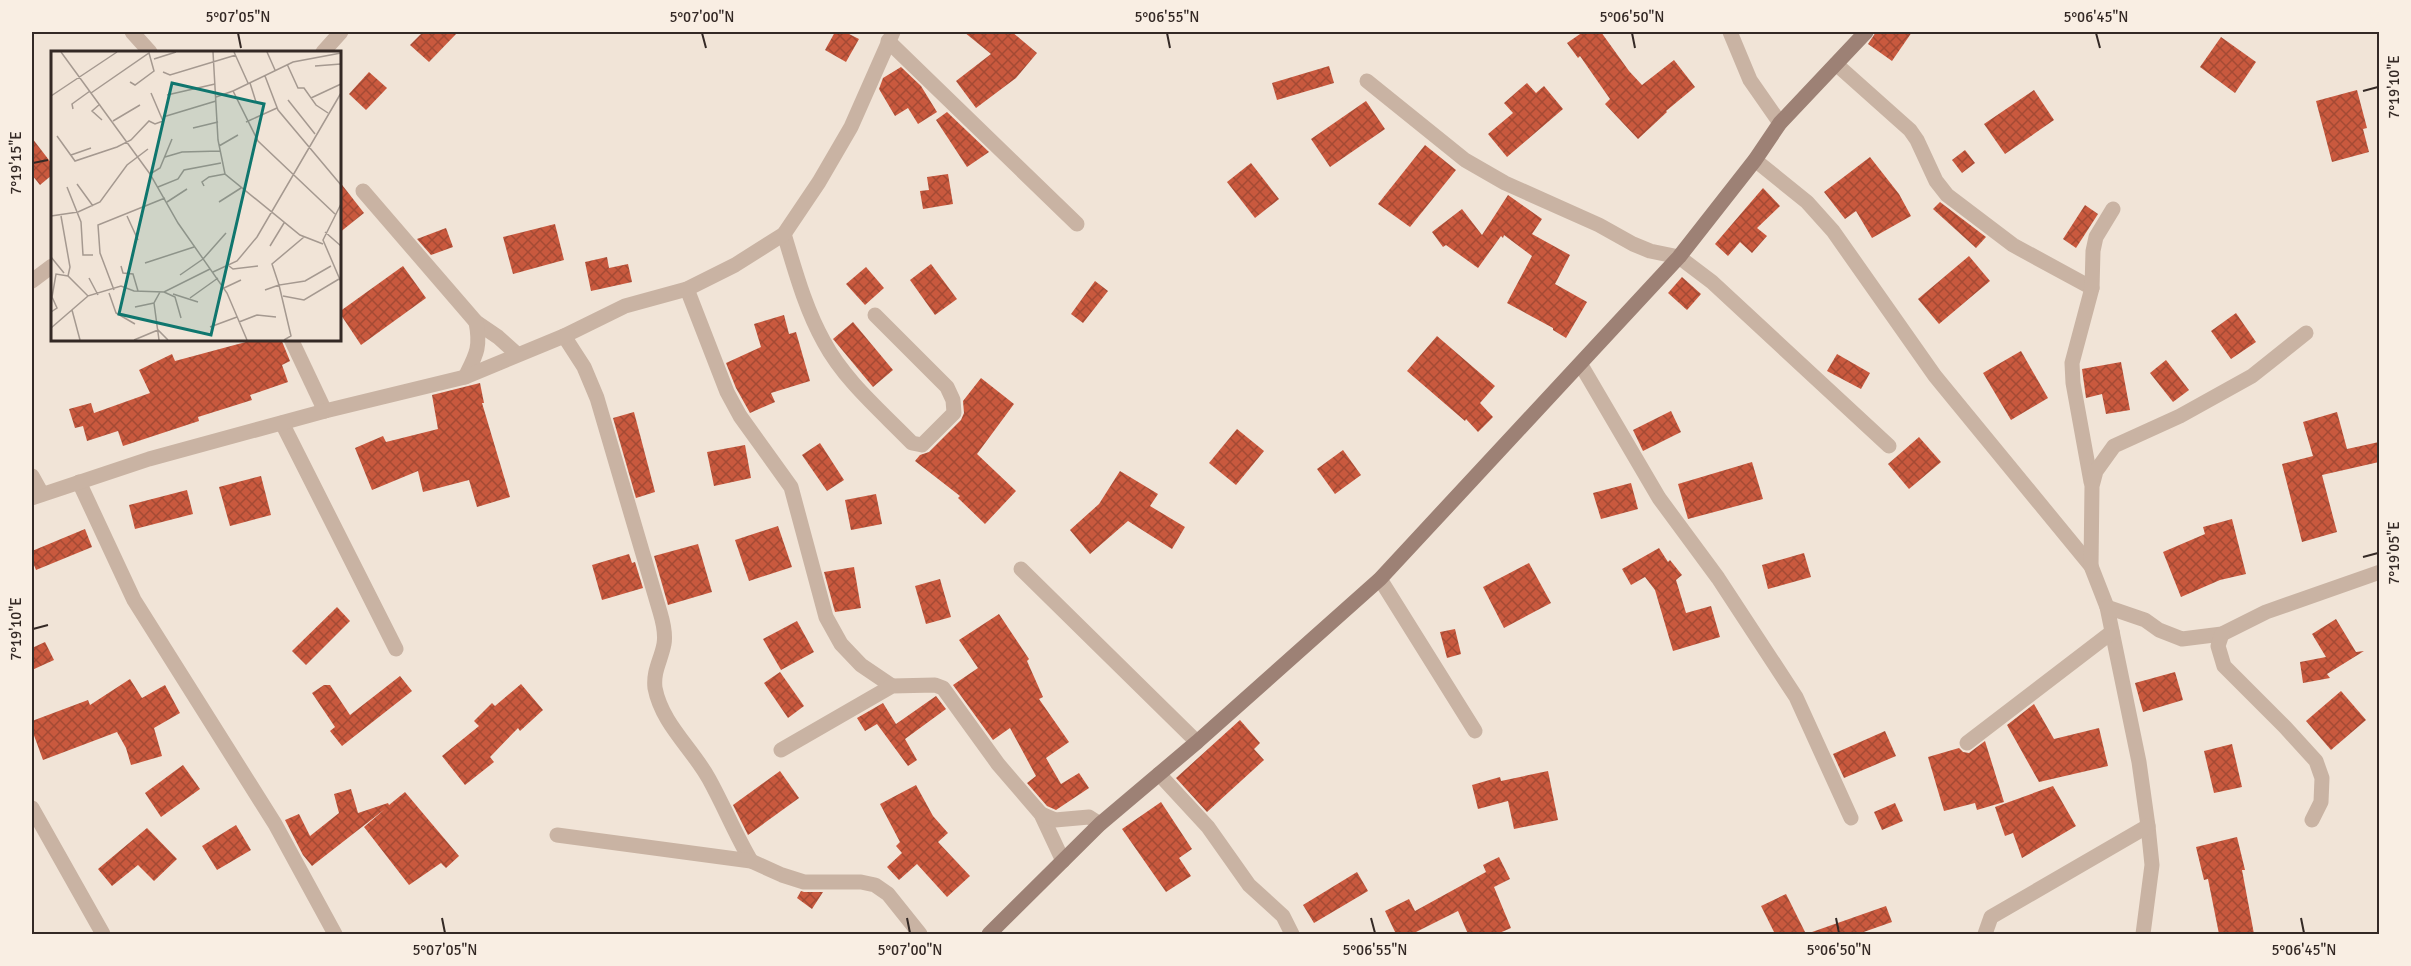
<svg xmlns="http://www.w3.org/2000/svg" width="2411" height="966" font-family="Signika,sans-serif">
<defs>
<pattern id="building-cross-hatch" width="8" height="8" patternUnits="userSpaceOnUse" patternTransform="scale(1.5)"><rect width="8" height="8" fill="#c9593e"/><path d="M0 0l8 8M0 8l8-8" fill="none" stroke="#a44a34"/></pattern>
</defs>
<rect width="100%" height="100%" fill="#f1e4d7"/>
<g fill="url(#building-cross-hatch)">
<polygon points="423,32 458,32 429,62 410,45"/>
<polygon points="835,32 845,32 859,39 846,62 825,50"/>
<polygon points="964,32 1012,32 1037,53 1016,78 976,108 956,81 991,54"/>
<polygon points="1583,32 1601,32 1629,71 1642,85 1674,60 1695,87 1666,111 1667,112 1638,139 1605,104 1610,99 1580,56 1578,58 1567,43"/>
<polygon points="1876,32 1912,32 1892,61 1868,44"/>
<polygon points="2221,37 2256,62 2235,93 2200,67"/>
<polygon points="1329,66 1334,83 1277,100 1272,83"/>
<polygon points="901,67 921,86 937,112 918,124 908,108 895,116 879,89 883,78"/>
<polygon points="369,72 387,88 366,110 349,94"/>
<polygon points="1527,83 1536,93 1544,86 1563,109 1507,157 1488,134 1513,113 1504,103"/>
<polygon points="2034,90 2054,120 2005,154 1984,124"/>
<polygon points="2357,90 2367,128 2363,129 2369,152 2332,162 2316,101"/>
<polygon points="1366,101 1385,129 1330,167 1311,139"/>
<polygon points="947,112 989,152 967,167 936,120"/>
<polygon points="32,138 52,164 52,175 40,185 32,175"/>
<polygon points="1425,145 1456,170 1410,227 1378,204"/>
<polygon points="1965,150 1975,163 1962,173 1952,160"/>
<polygon points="1870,157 1899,194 1911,216 1872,238 1856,211 1845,219 1824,192"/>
<polygon points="1251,163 1279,199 1255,218 1227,182"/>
<polygon points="948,174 953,204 923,209 920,191 929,190 927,177"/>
<polygon points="339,181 364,213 339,233"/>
<polygon points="1763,188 1780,206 1757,228 1767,236 1752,253 1740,242 1728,256 1715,244"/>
<polygon points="1508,195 1542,219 1532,234 1570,255 1555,284 1587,302 1566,338 1553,330 1553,328 1507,303 1532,256 1504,235 1503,238 1501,236 1478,268 1446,245 1443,247 1432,232 1462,209 1482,235"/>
<polygon points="1940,202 1986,237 1976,248 1933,209"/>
<polygon points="2085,205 2098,214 2076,248 2063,239"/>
<polygon points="555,224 564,260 513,274 503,237"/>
<polygon points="446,228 453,247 431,255 417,239"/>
<polygon points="1969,256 1990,281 1939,324 1918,299"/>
<polygon points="607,257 609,268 628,264 632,282 591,291 585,262"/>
<polygon points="931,264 957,299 935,315 910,280"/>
<polygon points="403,266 426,298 361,345 339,312"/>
<polygon points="866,267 884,288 865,305 846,284"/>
<polygon points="1682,277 1701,294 1687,310 1668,293"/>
<polygon points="1095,281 1108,291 1083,323 1071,314"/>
<polygon points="2236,313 2256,342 2231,359 2211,331"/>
<polygon points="784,315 789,334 796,332 810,381 771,393 775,402 750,413 736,388 726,363 761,347 754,324"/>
<polygon points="853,322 893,370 873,387 833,339"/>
<polygon points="1437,336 1495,386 1480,403 1493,417 1478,432 1466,419 1465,421 1407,371"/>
<polygon points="257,339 281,339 290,361 282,365 288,382 250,395 252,400 198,417 199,421 123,446 118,431 87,441 83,426 75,428 69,409 91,403 94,413 150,393 139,370 172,354 175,361"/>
<polygon points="2021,351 2048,398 2011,420 1983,373"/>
<polygon points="1837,354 1870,373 1861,389 1827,371"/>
<polygon points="2166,360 2189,390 2173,402 2150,373"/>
<polygon points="2121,362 2130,410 2106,414 2102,394 2086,398 2082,369"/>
<polygon points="981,378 1014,404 977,454 1016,491 985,524 958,498 960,496 915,461 920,455 929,452 961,420 964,413 963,401"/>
<polygon points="480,383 484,403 482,403 510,497 477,507 469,480 423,492 418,471 372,490 355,448 383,436 386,442 438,429 432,395"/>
<polygon points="1671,411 1681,432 1643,451 1633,430"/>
<polygon points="634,412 655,492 636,498 613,418"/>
<polygon points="2337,412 2347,449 2379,442 2379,462 2322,475 2337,532 2302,542 2282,464 2313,456 2303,422"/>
<polygon points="1237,429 1264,451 1236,485 1209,463"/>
<polygon points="1919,437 1941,462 1909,489 1888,464"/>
<polygon points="820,443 844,480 827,491 802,455"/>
<polygon points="745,445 751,478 714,486 707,452"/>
<polygon points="1343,450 1361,475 1335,494 1317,469"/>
<polygon points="1752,462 1763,499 1688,519 1678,484"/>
<polygon points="1120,471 1158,494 1150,506 1185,527 1172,549 1128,521 1090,554 1070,530 1099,504"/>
<polygon points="261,476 271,515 230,526 219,487"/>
<polygon points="1631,483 1638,509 1601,519 1593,493"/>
<polygon points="187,490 193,514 135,529 129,505"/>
<polygon points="876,494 882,524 851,530 845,500"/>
<polygon points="2232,519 2246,574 2220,580 2181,597 2163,552 2205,534 2203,527"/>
<polygon points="778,526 792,567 749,581 735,540"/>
<polygon points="85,529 92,547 36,570 32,560 32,551"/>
<polygon points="698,544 712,592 668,605 654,556"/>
<polygon points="1659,548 1668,562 1670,560 1682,575 1676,580 1686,613 1711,606 1720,637 1673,651 1655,590 1645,577 1631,585 1622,569"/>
<polygon points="1804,553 1811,577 1768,589 1762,565"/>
<polygon points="629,554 632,563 635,562 643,588 602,600 592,565"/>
<polygon points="1529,563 1551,603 1504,628 1483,587"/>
<polygon points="854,567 861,608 835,612 824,572"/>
<polygon points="940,579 951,617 926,624 915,586"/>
<polygon points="337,607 350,621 306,665 292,651"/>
<polygon points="999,614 1029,659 1027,661 1043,697 1039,699 1069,742 1046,758 1061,784 1079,773 1089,788 1056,810 1047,806 1027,783 1036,776 1010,728 993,740 953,685 978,668 959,640"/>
<polygon points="2336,619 2356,652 2364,651 2327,674 2330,678 2303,683 2300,662 2326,657 2312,634"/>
<polygon points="797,621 814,652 781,670 763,639"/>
<polygon points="1455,629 1461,654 1447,658 1440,632"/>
<polygon points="45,642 54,660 32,670 32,648"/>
<polygon points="780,672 804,706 788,718 764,683"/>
<polygon points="2175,672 2183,700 2143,712 2135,683"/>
<polygon points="400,676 412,691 342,746 330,731 335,727 312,693 324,685 330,685 350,715"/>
<polygon points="130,679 142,698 165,685 180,713 154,728 162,756 131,765 126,748 117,732 43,760 32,730 32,721 88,700 90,705"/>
<polygon points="521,684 543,710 520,731 518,728 490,757 494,762 465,785 442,756 479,726 474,721 492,703 495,706"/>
<polygon points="2341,691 2366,720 2331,750 2306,721"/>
<polygon points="936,696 946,709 905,739 917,760 908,766 877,724 865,731 857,718 883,703 896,724"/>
<polygon points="2034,704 2054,739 2099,728 2108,766 2039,782 2007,725"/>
<polygon points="1240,720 1260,743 1254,749 1264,760 1207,812 1176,778"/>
<polygon points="1885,731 1896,756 1844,778 1833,754"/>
<polygon points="1985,741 2004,802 1977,810 1975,803 1944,811 1928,757 1959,748 1963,752 1969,753"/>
<polygon points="2232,744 2242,787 2214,793 2204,751"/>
<polygon points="183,765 200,789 161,817 145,793"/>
<polygon points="780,771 799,798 748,835 733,805"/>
<polygon points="1548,771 1558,820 1514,829 1508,801 1478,809 1472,785 1500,777 1501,781"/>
<polygon points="916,785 933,816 948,833 938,842 970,876 947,897 917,864 899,880 887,867 902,853 896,846 900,842 880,804"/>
<polygon points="2053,786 2076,826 2022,858 2013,833 2005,836 1995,807"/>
<polygon points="351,789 358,813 388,803 389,805 405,792 459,856 446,868 441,863 409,885 364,827 385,809 312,866 303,855 285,820 299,814 310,836 339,813 334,794"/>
<polygon points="1161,802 1192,849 1179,858 1191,876 1166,892 1122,829"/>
<polygon points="1895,803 1903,821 1882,830 1874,812"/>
<polygon points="236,825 251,850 217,870 202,846"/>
<polygon points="147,828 177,859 154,881 138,865 112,886 98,869"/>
<polygon points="2237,837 2245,870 2242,870 2254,934 2219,934 2208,879 2204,880 2196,847"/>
<polygon points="1499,857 1510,879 1494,887 1511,928 1497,934 1468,934 1458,911 1412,934 1396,934 1385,911 1409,899 1415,911 1486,872 1483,865"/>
<polygon points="1357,872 1368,891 1314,923 1303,905"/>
<polygon points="801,891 804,892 823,892 812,909 797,898"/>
<polygon points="1786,894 1806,934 1775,934 1761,906"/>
<polygon points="1886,906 1892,922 1858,934 1812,934 1812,932"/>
</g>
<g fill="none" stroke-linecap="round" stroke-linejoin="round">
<g stroke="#c9b3a3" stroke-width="15">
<polyline points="132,32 150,52"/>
<polyline points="1730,32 1750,80 1780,123"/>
<polyline points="888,41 1077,224"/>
<polyline points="323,52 341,32"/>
<polyline points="1836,64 1910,130 1917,140 1936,181 1947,195 2013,245 2092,288"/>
<polyline points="1367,81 1465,160 1505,183 1599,225 1633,244 1650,251 1679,257 1712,282 1889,446"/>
<polyline points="1755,160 1807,202 1833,231 1935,376 2091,566 2107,607 2139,762 2148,826 2152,865 2143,934"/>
<polyline points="363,191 476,322 498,337 517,354"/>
<path d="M784 234C795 270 805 308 824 342 845 381 881 411 912 443L922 445 954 413 953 400 947 387 875 315"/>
<polyline points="32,281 52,266"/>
<polyline points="687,289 727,392 740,416 791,487 826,617 841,644 861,665 892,686"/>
<path d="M564 336 584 367 597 398 660 612C663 622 666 633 664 644 661 660 653 671 655 688 662 724 692 748 709 779 724 806 735 834 751 861"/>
<polyline points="291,339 325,411"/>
<polyline points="1581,365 1659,498 1718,578 1796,697 1851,818"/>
<path d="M465 377C476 355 481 348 476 322"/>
<polyline points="282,423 396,649"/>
<polyline points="32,476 42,494"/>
<polyline points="79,482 134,600 275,824 335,934"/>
<polyline points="2091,482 2073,383 2072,363 2092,288 2093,251 2096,237 2113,209"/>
<polyline points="32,498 149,459 325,411 465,377 564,336 625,306 687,289 735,265 784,234 819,182 851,127 893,32"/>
<polyline points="2091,566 2092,486 2096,471 2114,446 2180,416 2252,376 2306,333"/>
<polyline points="1021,569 1197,742"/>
<polyline points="1380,579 1475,731"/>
<polyline points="2107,607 2145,620 2159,630 2182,639 2222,634 2266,612 2380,572"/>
<polyline points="2222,634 2218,646 2224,666 2285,727 2316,761 2322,778 2321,802 2312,820"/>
<polyline points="1967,743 2112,632"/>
<polyline points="781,750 892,686 935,685 943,688 998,764 1041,814 1063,861"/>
<polyline points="1159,774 1208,827 1249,885 1283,916 1292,934"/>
<polyline points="32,808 103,934"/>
<polyline points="1041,814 1055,820 1089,817 1100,824"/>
<polyline points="557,835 751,861 782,875 804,882 861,882 875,885 888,894 920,934"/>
<polyline points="1985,934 1991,917 2148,826"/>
</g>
<polyline stroke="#9d8175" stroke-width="15" points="989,934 1100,824 1197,742 1380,579 1679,257 1755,160 1780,123 1866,32"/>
</g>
<path fill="none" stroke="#342925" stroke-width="2" d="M238 33 241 48M702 33 706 48M1167 33 1170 48M1632 33 1635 48M2096 33 2100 48M2363 91 2378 87M33 163 48 160M2363 557 2378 553M33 629 48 625M442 918 445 933M907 918 910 933M1371 918 1375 933M1836 918 1839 933M2301 918 2304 933"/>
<g transform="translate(51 51)">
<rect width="290" height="290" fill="#f1e4d7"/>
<path fill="none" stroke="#a59990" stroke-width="1.5" d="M10 1 99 123 127 172 176 242 196 289M162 1 167 89 174 123 249 184 272 193M183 1 197 32M216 1 224 19M103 8 125 1M236 13 247 37H253L265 54 277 62M264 15 290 13M112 21 119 24 185 4M214 25 227 59 290 134M199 32 205 51M182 40 242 11 290 2M40 42 98 2 103 20 84 34 79 31M116 44 164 33M0 45 66 1M165 46 182 40 207 90 284 163M260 47 290 33M237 49 264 83M49 53 41 60 51 69M22 58 21 53 39 40M112 66 165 50M62 70 89 54M195 71 226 57M142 77 167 71M6 85 24 110 66 96 80 89 98 70 104 73 112 70 100 42M168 95 187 84M20 104 40 97M114 106 131 101 169 100M99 123 109 117 121 88M26 133 42 155M153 135 151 131 158 126 174 123M16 136 30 171 32 204H42M107 136 127 128 133 119 170 112M116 151 136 138M168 151 190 137M290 153 272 189 290 231M0 165 27 161 49 151 76 114 97 98M10 165 19 216 17 225M76 165 87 189M274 181 290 195M219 195 233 172M0 206 13 222M94 212 143 196M70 215 72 222 82 223 87 240M178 215 182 218 207 215M162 221 186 210 206 186 290 42M129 224 152 208 175 182M38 227 47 244M173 237 190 229M63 239 49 202 47 174 114 147M214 239 228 234 221 213 253 186M113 241 124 246 130 267M58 242 65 262 84 273M122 243 147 251M232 245 253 249 288 228M139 247 167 227M84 256 103 252M21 259 29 289M0 261 6 257 1 246 5 223 17 225 37 245 70 235 83 240 113 241 159 218M188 271 206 264 225 266M159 276 186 266M0 277 37 245M83 289 107 279 117 289M108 289 103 252 109 241M233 289 240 285 228 234 254 230 280 215"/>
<path fill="#0f766e" fill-opacity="0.15" stroke="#0f766e" stroke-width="3" d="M121 32 213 53 160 284 68 263Z"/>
<rect width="290" height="290" fill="none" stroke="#342925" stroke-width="3"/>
</g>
<rect width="2411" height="966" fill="none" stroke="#f9eee3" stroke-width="66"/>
<rect x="33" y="33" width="2345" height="900" fill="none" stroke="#342925" stroke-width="2"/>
<g font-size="15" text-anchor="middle" fill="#342925">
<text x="238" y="22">5°07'05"N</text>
<text x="702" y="22">5°07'00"N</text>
<text x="1167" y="22">5°06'55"N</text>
<text x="1632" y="22">5°06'50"N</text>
<text x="2096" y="22">5°06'45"N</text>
<text transform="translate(2394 87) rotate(-90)" y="5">7°19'10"E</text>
<text transform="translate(16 163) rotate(-90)" y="5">7°19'15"E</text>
<text transform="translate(2394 553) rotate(-90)" y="5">7°19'05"E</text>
<text transform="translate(16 629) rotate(-90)" y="5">7°19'10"E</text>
<text x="445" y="955">5°07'05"N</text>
<text x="910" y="955">5°07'00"N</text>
<text x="1375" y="955">5°06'55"N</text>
<text x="1839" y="955">5°06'50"N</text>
<text x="2304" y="955">5°06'45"N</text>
</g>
</svg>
